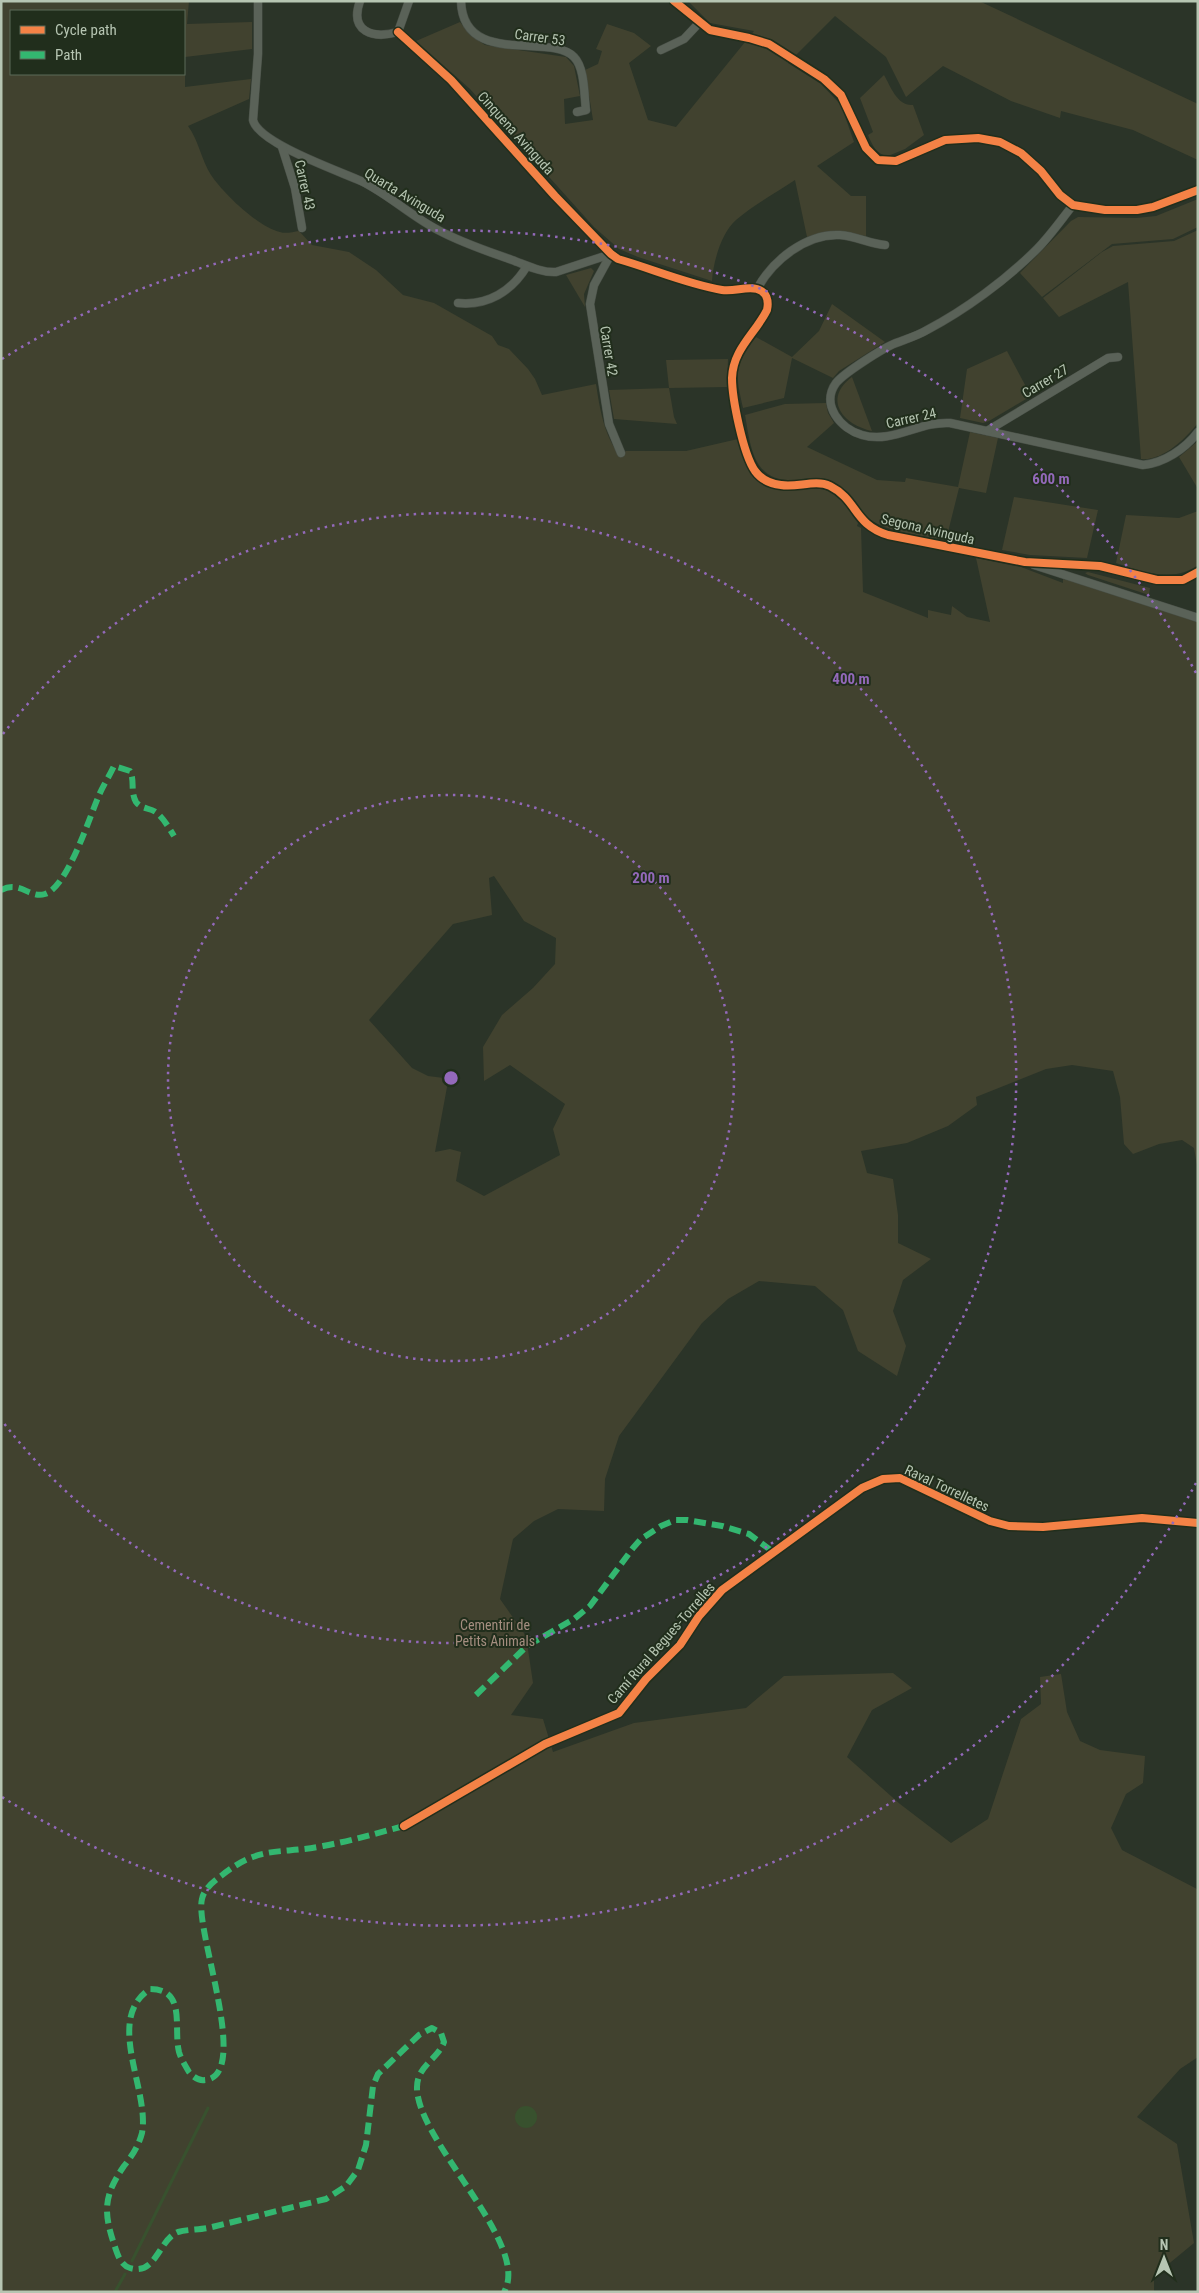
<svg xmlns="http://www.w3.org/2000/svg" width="1199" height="2293" font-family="'Roboto Condensed',sans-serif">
<rect width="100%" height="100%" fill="#2b3428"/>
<g fill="#41422f" fill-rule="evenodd">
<path d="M1 1H189L187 24 252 22V49L185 57V87L251 79 249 99 188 126C199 141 201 159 211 175 223 193 258 227 280 232 285 234 293 232 299 231L312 245 349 252 376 270 403 295 434 303 492 336 498 345 509 349 528 369 535 379 542 395 596 384C600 410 604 435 620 456L626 451H686L738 439C746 471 757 493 794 490 808 489 821 486 833 493 844 500 850 513 858 523L857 526 861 528 863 592 928 618V610L951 615 952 606 967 617 990 622 976 558 1021 567 1063 583V579L1079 583 1198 621V1171L1194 1148 1182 1140 1159 1144 1133 1154 1124 1144 1120 1097 1113 1071 1072 1065 1046 1069 976 1097 977 1105 948 1126 907 1143 861 1151 867 1173 893 1179 898 1215V1243L931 1259 903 1280 893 1311 906 1346 897 1376 858 1351 843 1310 815 1286 759 1281 728 1299 702 1323 619 1436 605 1479 604 1511 558 1509 534 1521 513 1539 500 1599 526 1636 533 1683 511 1715 543 1719 553 1752 634 1723 746 1708 784 1676 893 1673 912 1688 872 1710 847 1757 900 1804 951 1843 988 1819 1021 1719 1041 1704 1040 1677 1061 1674 1067 1712 1080 1741 1100 1750 1145 1756 1143 1783 1126 1794 1111 1828 1122 1850 1197 1889 1198 1891V2057L1180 2069 1137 2117 1177 2144 1194 2243 1154 2276V2292H1ZM11 11H184V74H11ZM494 876 524 921 556 938 555 964 533 988 502 1015 483 1047 484 1081 510 1065 565 1104 553 1129 560 1155 484 1196 456 1181 461 1152 450 1149 435 1152 447 1087 444 1078 428 1076 412 1068 369 1020 453 924 492 915 489 878Z"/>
<path d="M688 1H979L1198 104V160L1133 130 1061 111 1060 118 1011 101 943 66 906 97 886 57 835 16 788 63 821 84 841 105 854 142 817 166 851 196H866V236L837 231 807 237 795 180C777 192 752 206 736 220 721 233 713 263 712 281L638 257 619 249 594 227 470 89 416 41 460 22 470 35 485 45 566 57 574 66 580 96 564 99 565 124 593 120 585 70 598 64 602 51 596 49 607 24 634 33 651 46 629 63 648 120 676 127 754 31 710 23Z"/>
<path d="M884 75C891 87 897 106 913 105L924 135 905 149 888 156C877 155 872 145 868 135L873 132 860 98Z"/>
<polygon points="1198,199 1198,227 1173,239 1112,244 1042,297 1020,273 1071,221 1078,217 1136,218 1156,216"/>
<path d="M1198 230V423C1185 439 1163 461 1141 459L1128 282 1059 317 1043 298 1102 252 1113 246 1174 241Z"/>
<polygon points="591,268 594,271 584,294 585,307 566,275"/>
<path d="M832 304 885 342 839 371 833 378 792 358 784 398 743 408C735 373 734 366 756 337L792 357 819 331Z"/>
<polygon points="1007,351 1031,396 989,421 983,423 960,418 967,369"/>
<polygon points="728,359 727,387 669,388 674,417 677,424 614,419 609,390 669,388 666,360"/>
<path d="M852 377 872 431C843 425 822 399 852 377Z"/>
<path d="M826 403 828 413 834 423 807 447 877 480 905 482 906 478 958 487 970 432 998 438 986 493 959 488 946 540C924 536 882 532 866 516 855 505 850 491 835 483 823 476 811 478 798 480 753 484 751 448 745 415L785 404Z"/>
<polygon points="1198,441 1198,489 1179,457"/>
<polygon points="1014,497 1098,510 1087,558 1030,555 1002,550"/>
<path d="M1198 511V565C1173 583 1143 572 1116 563L1126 515 1179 518Z"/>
<polygon points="1088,572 1150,588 1149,595 1088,575 1085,573"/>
</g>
<circle fill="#38512e" cx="526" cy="2117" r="11"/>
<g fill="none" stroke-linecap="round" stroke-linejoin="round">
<g stroke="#38512e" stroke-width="3">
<polyline points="132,2261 208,2108"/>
<polyline points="115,2292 125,2274"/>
</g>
<g stroke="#484f46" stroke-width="9">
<g id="minor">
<path d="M258 1V54L253 120C258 143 339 171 361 181 388 194 411 216 438 230 462 243 487 251 512 260 526 265 542 273 556 272L611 254"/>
<path d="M360 1C349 32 373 39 398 32"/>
<path d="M461 1C463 68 551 32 574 57 585 68 584 95 586 110L577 112"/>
<polyline points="674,1 710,30 749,38 769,44 824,79 841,95 866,148 878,160 896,161 945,140 978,138 1000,142 1021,153 1041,171 1060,195 1073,205 1105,210 1137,210 1153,207 1198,190"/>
<path d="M398 32 451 80 555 196 611 254 618 259C653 269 687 284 722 290 734 292 746 286 757 289 767 292 769 301 767 310 755 334 733 349 732 378 732 398 743 454 755 471 761 479 771 484 781 485 797 488 815 479 830 486 858 500 853 524 888 535L1025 562 1100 566 1157 580H1183L1198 572"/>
<polyline points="398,32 409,1"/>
<polyline points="661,50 684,39 699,23"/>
<polyline points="282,147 295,188 302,228"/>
<path d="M1073 205C1061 220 1050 236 1037 249 1006 280 965 310 927 330 917 336 906 339 896 343 883 348 844 373 836 383 820 405 841 429 862 435 892 444 920 421 950 423L1143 465C1164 463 1185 449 1198 432"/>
<polyline points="611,254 594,285 590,304 609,424 621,453"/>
<path d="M757 289C772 261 806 233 840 235 856 236 870 244 885 245"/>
<path d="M458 303C488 306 512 291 527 266"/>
<polyline points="987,431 1108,358 1118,357"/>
<polyline points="1034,565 1198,618"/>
<polyline points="404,1826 545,1744 619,1713 646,1679 680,1645 699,1616 722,1590 862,1488 883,1479 900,1478 990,1521 1009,1526 1043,1527 1142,1518 1198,1523"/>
</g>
</g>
<use href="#minor" stroke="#5a6258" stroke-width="8"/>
<g stroke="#33b770" stroke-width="6" stroke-dasharray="12 6" stroke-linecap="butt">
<path d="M1 890C20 880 30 899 45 894 68 887 90 815 100 793 104 784 110 775 114 766L130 771C135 781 130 791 136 802 142 810 150 807 157 813 164 819 169 828 174 836"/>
<polyline points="476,1695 527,1646 574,1619 590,1606 633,1548 641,1539 661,1526 675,1520 687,1520 722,1526 749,1534 773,1552"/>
<path d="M404 1826C377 1833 351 1841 323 1846 279 1855 261 1844 221 1876 213 1882 204 1889 202 1899 194 1929 252 2076 205 2080 199 2081 193 2077 189 2072 185 2065 181 2059 179 2052 173 2028 187 1989 150 1989 104 2019 150 2090 142 2133 139 2145 132 2156 124 2166 104 2195 103 2211 114 2244 117 2253 120 2265 130 2268 156 2276 159 2239 178 2232 189 2229 201 2230 212 2227 250 2218 288 2208 326 2199L346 2186 358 2170 366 2145 373 2086 378 2074 419 2035 432 2028 441 2033 444 2042C438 2059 417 2066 417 2087 416 2141 532 2244 504 2292"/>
</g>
<g stroke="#212e1c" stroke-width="11">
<g id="cycleway">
<polyline points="674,1 710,30 749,38 769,44 824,79 841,95 866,148 878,160 896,161 945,140 978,138 1000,142 1021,153 1041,171 1060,195 1073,205 1105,210 1137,210 1153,207 1198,190"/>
<path d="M398 32 451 80 555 196 611 254 618 259C653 269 687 284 722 290 734 292 746 286 757 289 767 292 769 301 767 310 755 334 733 349 732 378 732 398 743 454 755 471 761 479 771 484 781 485 797 488 815 479 830 486 858 500 853 524 888 535L1025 562 1100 566 1157 580H1183L1198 572"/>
<polyline points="404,1826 545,1744 619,1713 646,1679 680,1645 699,1616 722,1590 862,1488 883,1479 900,1478 990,1521 1009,1526 1043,1527 1142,1518 1198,1523"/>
</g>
</g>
<use href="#cycleway" stroke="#f48246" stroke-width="8"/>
</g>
<g fill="none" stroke="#9369ba" stroke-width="2.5" stroke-dasharray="2.5 5">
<circle cx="451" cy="1078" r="283"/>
<path d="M3 734A565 565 0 1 1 3 1422"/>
<path d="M1196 1483A848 848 0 0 1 2 1797M2 359A848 848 0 0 1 1196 673"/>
</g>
<g text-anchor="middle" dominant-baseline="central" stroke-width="4" stroke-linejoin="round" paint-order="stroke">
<g font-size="14" fill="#b6c5b2" stroke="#212e1c">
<text transform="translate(540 37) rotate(8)">Carrer 53</text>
<text transform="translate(516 133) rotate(48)">Cinquena Avinguda</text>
<text transform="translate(305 185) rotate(77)">Carrer 43</text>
<text transform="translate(405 195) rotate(31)">Quarta Avinguda</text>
<text transform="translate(609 351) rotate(81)">Carrer 42</text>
<text transform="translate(1045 381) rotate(-31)">Carrer 27</text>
<text transform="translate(911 418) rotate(-13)">Carrer 24</text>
<text transform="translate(928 529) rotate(13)">Segona Avinguda</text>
<text transform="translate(947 1488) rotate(25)">Raval Torrelletes</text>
<text transform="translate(661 1643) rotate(-49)">Camí Rural Begues-Torrelles</text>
</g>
<g font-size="14" fill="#a58e80" stroke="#212e1c">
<text x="495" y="1625">Cementiri de<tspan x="495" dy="16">Petits Animals</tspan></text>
</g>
</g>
<circle cx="451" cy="1078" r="8" fill="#9369ba" stroke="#212e1c" stroke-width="2.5"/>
<g font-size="15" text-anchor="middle" font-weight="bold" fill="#9369ba" stroke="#212e1c" stroke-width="4" stroke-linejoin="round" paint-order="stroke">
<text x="1051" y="484">600 m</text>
<text x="851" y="684">400 m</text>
<text x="651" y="883">200 m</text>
</g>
<rect width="1199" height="2293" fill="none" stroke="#b6c5b2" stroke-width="5"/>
<rect x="10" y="10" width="175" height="65" fill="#212e1c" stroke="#5d6a58"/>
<rect x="20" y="26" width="25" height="8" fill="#f48246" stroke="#5d6a58"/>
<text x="55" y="35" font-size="15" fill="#b6c5b2">Cycle path</text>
<rect x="20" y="51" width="25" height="8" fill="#33b770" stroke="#5d6a58"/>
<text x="55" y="60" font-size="15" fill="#b6c5b2">Path</text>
<g transform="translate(1164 2258)" stroke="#212e1c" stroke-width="4" paint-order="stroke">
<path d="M0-4L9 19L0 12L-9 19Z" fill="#b6c5b2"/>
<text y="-8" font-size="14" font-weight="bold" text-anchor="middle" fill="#b6c5b2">N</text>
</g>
</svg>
